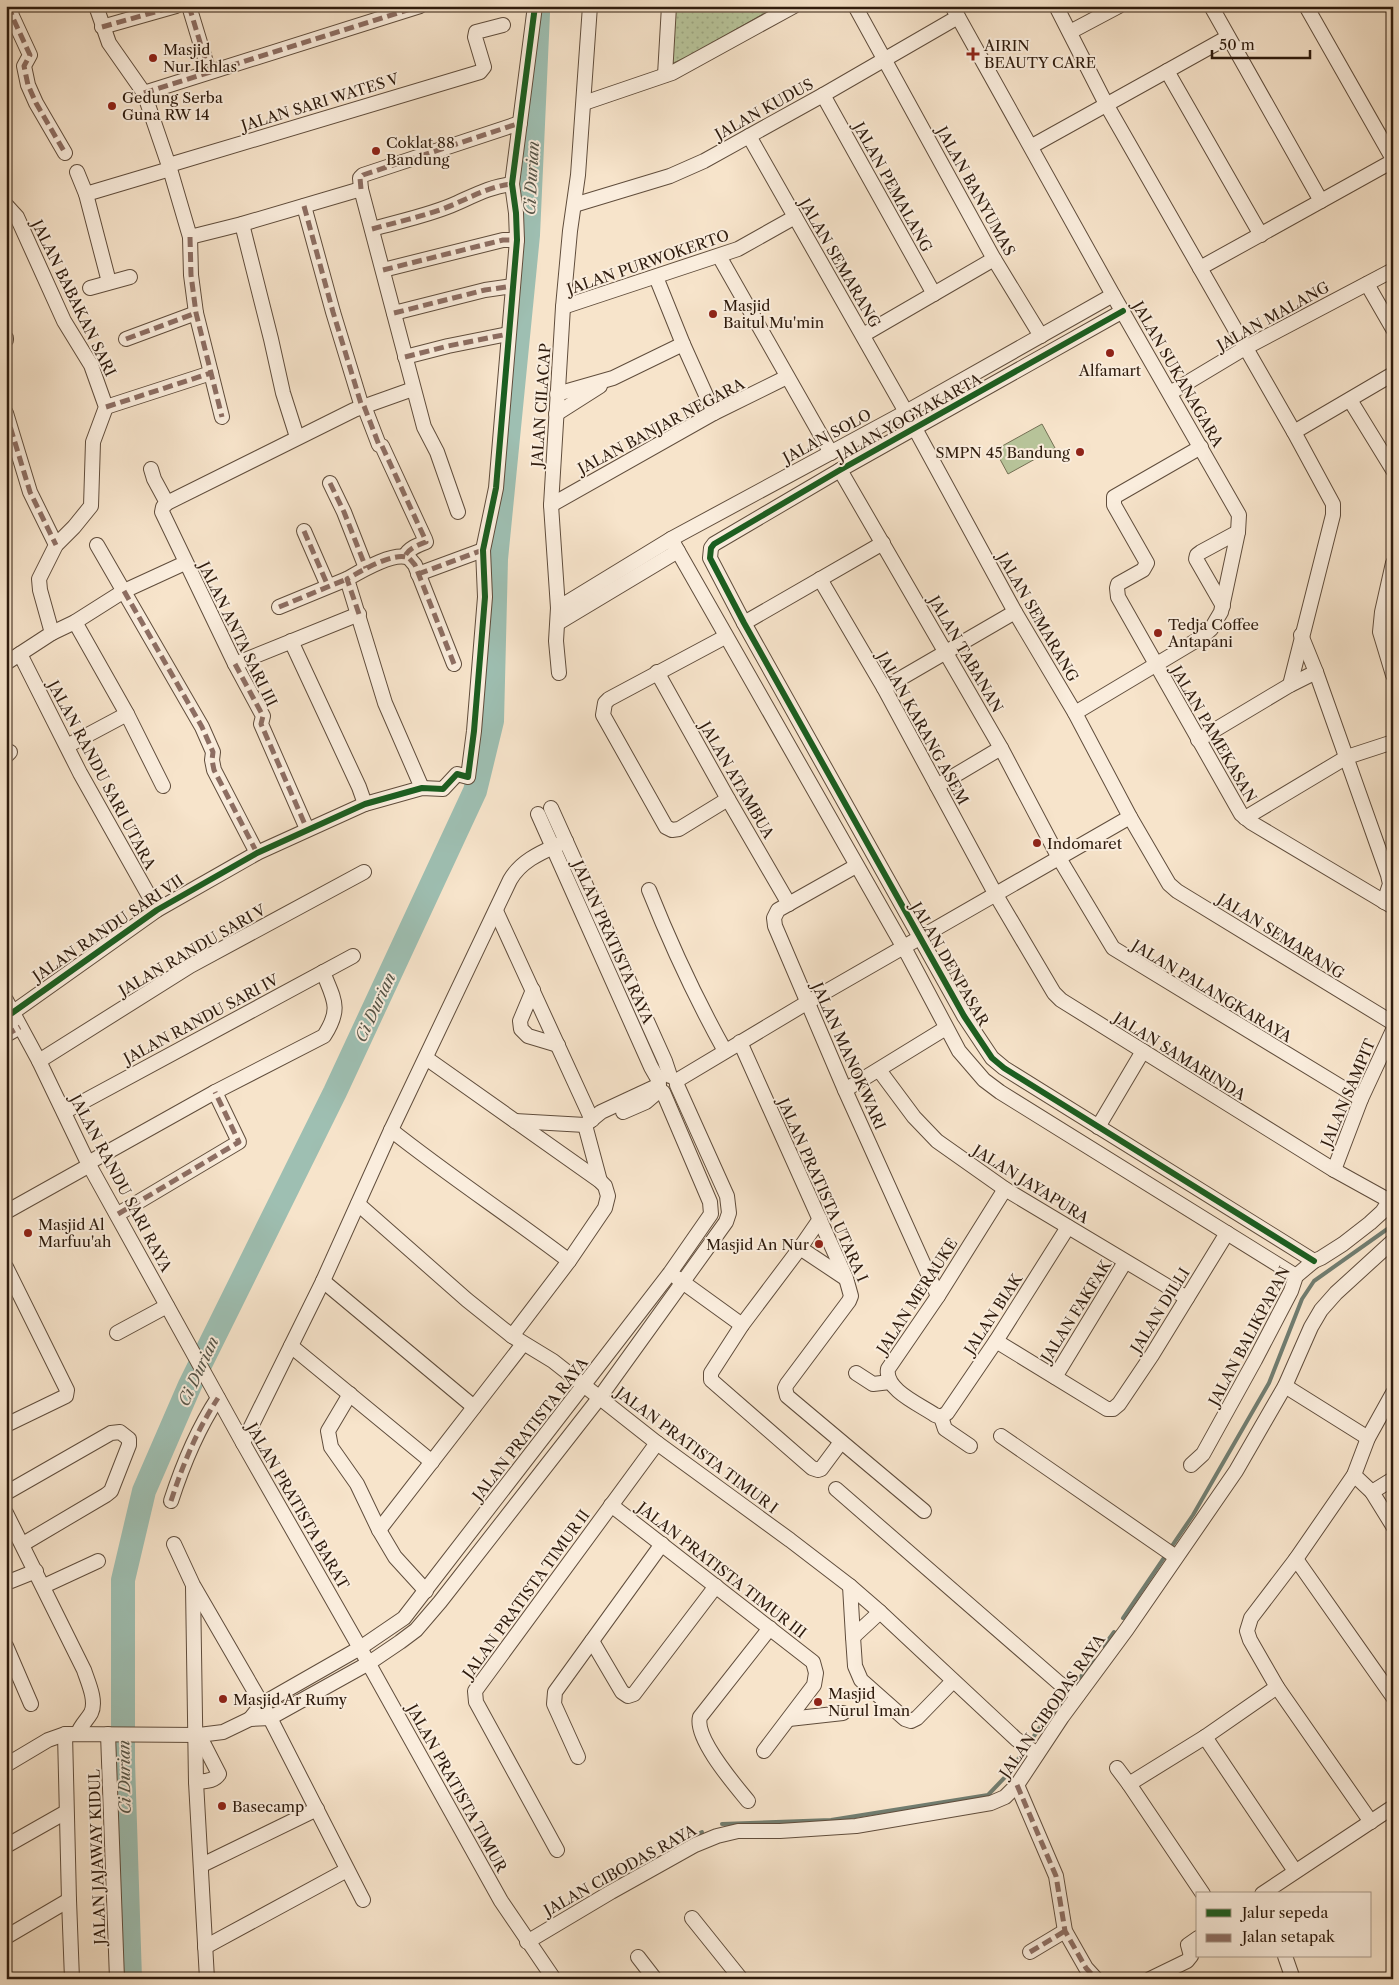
<svg xmlns="http://www.w3.org/2000/svg" width="1399" height="1985" font-family="'Libre Caslon Text',serif">
<defs>
<pattern id="park-dots" width="8" height="8" patternUnits="userSpaceOnUse" patternTransform="scale(1.25)"><rect width="8" height="8" fill="#b8c59b"/><path d="M2 2h.1M6 6h.1" fill="none" stroke="#9ea984" stroke-width="1.8" stroke-linecap="round"/></pattern>
</defs>
<rect width="100%" height="100%" fill="#f7e4cb"/>
<filter id="stains"><feTurbulence type="fractalNoise" baseFrequency=".004" numOctaves="4"/><feColorMatrix values="0 0 0 0 .2 0 0 0 0 .09 0 0 0 0 .02 0 0 0 .5 -.17"/></filter>
<radialGradient id="worn" r=".72"><stop offset=".6" stop-color="#630" stop-opacity="0"/><stop offset="1" stop-color="#630" stop-opacity=".3"/></radialGradient>
<polygon fill="#b8c59b" stroke="#737054" points="1042,424 1055,448 1008,474 995,450"/>
<polygon fill="url(#park-dots)" stroke="#737054" points="675,6 777,6 693,54 671,64"/>
<g fill="none" stroke-linecap="round" stroke-linejoin="round">
<g stroke="#717d70" stroke-width="4">
<polyline points="1123,1618 1193,1515 1269,1383 1302,1299 1314,1281 1393,1225"/>
<polyline points="1104,1646 1114,1632"/>
<polyline points="1073,1688 1093,1660"/>
<polyline points="722,1824 831,1820 988,1795 1007,1775 1041,1726 1064,1703 1069,1694"/>
<polyline points="679,1843 702,1832"/>
</g>
<polyline stroke="#9ebfb2" stroke-width="24" points="130,1979 123,1762 123,1580 144,1491 190,1385 335,1092 475,791 492,721 496,559 528,235 538,13"/>
<g stroke="#604d3c" stroke-width="16">
<g id="minor">
<polyline points="14,6 11,11 12,16 30,55 24,66 28,85 36,103 65,153"/>
<polyline points="96,6 109,43 144,93 170,169 190,237 242,224 361,189"/>
<polyline points="189,6 209,72"/>
<polyline points="855,6 994,259 1041,336"/>
<polyline points="952,6 1113,295 1239,515 1238,532 1221,612 1211,629 1202,637 1075,713"/>
<polyline points="1056,6 1106,104 1294,432 1333,504 1333,515 1290,685"/>
<polyline points="1306,6 1393,159"/>
<polyline points="102,27 176,6"/>
<polyline points="1070,32 1119,6"/>
<polyline points="1228,37 1167,71 1261,235"/>
<polyline points="665,75 669,6"/>
<polyline points="144,93 420,6"/>
<polyline points="823,95 934,294"/>
<polyline points="584,103 672,73 794,6"/>
<polyline points="749,136 906,412 1015,612 1075,713 1130,817 1169,884 1177,891 1393,1023"/>
<polyline points="1032,146 1167,71"/>
<polyline points="169,165 480,72 484,67 475,37 476,32 503,25"/>
<polyline points="77,172 86,194 109,282"/>
<polyline points="86,194 170,169"/>
<polyline points="1321,201 1393,161"/>
<polyline points="6,205 17,217 64,321 91,365 106,407 93,442 91,506 74,527 56,545 39,579 40,590 52,633 6,663"/>
<polyline points="574,205 670,176 704,161 823,95 958,17"/>
<polyline points="304,206 333,312 362,407"/>
<polyline points="242,224 271,339 283,393 297,437"/>
<path d="M372 229C400 221 431 215 457 203 475 195 492 186 512 184"/>
<polyline points="190,237 191,275 196,313 222,417"/>
<polyline points="719,256 831,453"/>
<polyline points="1200,268 1321,201 1211,6"/>
<polyline points="383,270 503,240 517,240"/>
<polyline points="656,277 683,344 714,413"/>
<polyline points="1367,284 1393,329"/>
<polyline points="90,288 130,277"/>
<polyline points="563,307 738,249 795,217"/>
<polyline points="1123,311 840,470 714,544 711,548 710,558 744,623 964,1016 992,1058 1004,1068 1314,1261"/>
<polyline points="394,313 485,290 513,286"/>
<polyline points="863,335 994,259"/>
<polyline points="6,338 6,340"/>
<polyline points="126,339 196,313"/>
<polyline points="405,357 448,346 508,334"/>
<polyline points="1170,393 1245,348 1393,270"/>
<polyline points="557,394 613,378 683,344"/>
<polyline points="1350,400 1393,470"/>
<path d="M364 406 379 445 382 446 425 539 426 542C418 545 409 548 405 556"/>
<polyline points="106,407 211,373"/>
<polyline points="6,413 30,492 56,545"/>
<polyline points="556,414 600,386"/>
<polyline points="1294,432 1393,374"/>
<polyline points="1201,447 1114,497 1114,505 1147,563 1143,570 1118,584 1117,588 1118,597 1241,814 1252,823 1393,907"/>
<polyline points="151,469 154,479 167,503"/>
<polyline points="840,470 1001,748 1059,858 1113,948 1361,1099"/>
<polyline points="330,483 344,512 366,568"/>
<polyline points="551,505 714,413 787,377"/>
<polyline points="458,512 437,452 424,427 361,189 360,178 363,175 520,123"/>
<polyline points="304,531 328,586"/>
<polyline points="671,539 908,955 959,1051 984,1080 1000,1092 1296,1276"/>
<polyline points="97,545 202,727 213,752 212,760 214,770 257,853"/>
<polyline points="1393,563 1382,612 1380,632 1393,675"/>
<polyline points="418,574 483,550"/>
<polyline points="820,579 884,688 996,895 1054,993 1061,1000 1334,1170 1390,1201"/>
<polyline points="1223,606 1196,559 1197,555 1201,552 1238,532"/>
<polyline points="279,607 347,579"/>
<polyline points="558,608 671,539 906,412 1113,295"/>
<polyline points="75,622 127,714 163,786"/>
<polyline points="558,623 678,551"/>
<polyline points="744,623 883,543"/>
<polyline points="52,633 75,622 124,591 185,563"/>
<polyline points="1301,635 1316,672 1388,875 1390,884 1384,902"/>
<polyline points="725,637 609,699 605,703 603,715 666,827 672,830 679,829 728,799"/>
<polyline points="291,641 359,787 365,804"/>
<polyline points="20,654 80,773 157,910"/>
<polyline points="235,664 359,614"/>
<polyline points="657,672 728,799 789,904"/>
<polyline points="559,673 556,641 558,608 551,505 563,307 570,231 578,175 590,6"/>
<polyline points="884,688 1015,612"/>
<polyline points="1198,740 1290,685 1316,672"/>
<polyline points="67,746 127,714"/>
<polyline points="6,756 10,752"/>
<polyline points="937,786 1001,748"/>
<path d="M422 788 385 703 347 579C361 571 394 551 409 558L415 565 454 664"/>
<polyline points="551,808 665,1061 670,1076"/>
<polyline points="538,814 651,1067 659,1081"/>
<polyline points="1245,818 1347,757 1393,742"/>
<polyline points="307,829 261,724 263,716 235,664 162,512 163,507 167,503 354,410 413,389"/>
<polyline points="856,866 778,910 774,918 775,926 845,1090 938,1296"/>
<path d="M649 890C671 945 696 999 725 1051"/>
<polyline points="496,911 592,1120"/>
<polyline points="533,990 520,1021 521,1029 528,1036 558,1045"/>
<polyline points="6,1000 39,1061 88,1163 243,1443 360,1648 501,1901 554,1979"/>
<polyline points="12,1013 157,910 257,853 365,804 422,788 443,789 457,774 468,777 474,731 485,597 483,550 496,488 517,240 516,213 512,184 535,6"/>
<polyline points="6,1035 20,1027"/>
<polyline points="740,1042 846,1278 851,1296 849,1301 787,1384 785,1388 787,1396 924,1511"/>
<polyline points="426,1058 600,1181 605,1186 608,1196 605,1208 569,1261 512,1336"/>
<polyline points="39,1061 190,966 364,872"/>
<polyline points="879,1070 914,1117 937,1141 1005,1189 1187,1298"/>
<polyline points="676,1081 808,1002 1130,817"/>
<polyline points="845,1090 946,1028"/>
<polyline points="64,1112 353,956"/>
<polyline points="623,1112 646,1102 660,1090"/>
<polyline points="515,1121 585,1125 601,1112 659,1085"/>
<polyline points="585,1125 600,1181"/>
<polyline points="1098,1127 1143,1051"/>
<path d="M391 1130C449 1176 510 1216 569 1261"/>
<path d="M88 1163 215 1092 324 1036C342 1008 334 1000 323 972"/>
<polyline points="1334,1170 1361,1099 1393,1030"/>
<polyline points="358,1204 467,1300 512,1336 553,1361 657,1443 790,1540 850,1586 880,1612 1016,1739 1037,1754"/>
<polyline points="6,1212 90,1165"/>
<polyline points="118,1214 239,1142 215,1092"/>
<polyline points="820,1219 800,1248 742,1325 711,1373 711,1380 812,1468 818,1470 821,1469 841,1442"/>
<polyline points="800,1248 845,1278"/>
<polyline points="6,1267 67,1390 66,1396 6,1425"/>
<polyline points="677,1278 742,1325"/>
<polyline points="323,1281 474,1407"/>
<polyline points="117,1333 167,1306"/>
<polyline points="996,1341 1107,1409 1113,1409 1119,1404 1152,1355 1227,1233"/>
<polyline points="291,1346 432,1462"/>
<polyline points="856,1373 873,1384 890,1382"/>
<polyline points="1055,1377 1125,1262"/>
<polyline points="1285,1386 1368,1438"/>
<polyline points="350,1394 328,1431 331,1447 357,1484 379,1530 395,1557 426,1591"/>
<path d="M941 1417 935 1415C921 1405 884 1390 888 1369L938 1296 1005 1189"/>
<polyline points="941,1417 947,1413 996,1341 1068,1227"/>
<polyline points="941,1417 945,1429 970,1446"/>
<polyline points="1001,1436 1176,1557"/>
<path d="M243 1443 323 1281 391 1130 510 880C522 859 545 851 566 841"/>
<polyline points="1191,1465 1203,1454 1255,1360 1291,1291 1296,1276 1314,1261 1321,1258 1343,1244 1370,1223 1382,1212 1393,1195"/>
<polyline points="1354,1475 1372,1492"/>
<polyline points="1393,1479 1372,1492 1393,1526"/>
<polyline points="836,1489 1059,1683 1078,1695"/>
<polyline points="6,1493 111,1433 120,1432 129,1439 129,1445 111,1491 106,1495 23,1544"/>
<path d="M171 1501C183 1464 197 1430 218 1398"/>
<polyline points="611,1505 813,1662 816,1673 814,1685 764,1751"/>
<path d="M6 1513 84 1670C88 1682 97 1701 91 1713 87 1720 81 1725 78 1733"/>
<polyline points="379,1530 523,1344"/>
<polyline points="174,1544 193,1585 270,1718 363,1900"/>
<polyline points="1296,1559 1393,1697"/>
<polyline points="6,1583 36,1571"/>
<polyline points="44,1586 98,1561"/>
<polyline points="850,1586 853,1637 880,1612"/>
<polyline points="193,1587 196,1782 207,1979"/>
<polyline points="853,1637 855,1666 861,1680 905,1719 911,1721 917,1718 953,1681"/>
<polyline points="592,1641 622,1692 628,1696 634,1694 716,1586"/>
<polyline points="6,1646 31,1704"/>
<polyline points="250,1719 262,1704 360,1648 404,1618 670,1273 711,1214 710,1202 663,1092"/>
<polyline points="789,1719 843,1713"/>
<polyline points="65,1734 69,1900 72,1979"/>
<polyline points="108,1734 117,1979"/>
<polyline points="1205,1737 1295,1871"/>
<polyline points="578,1757 554,1704 555,1692 662,1544"/>
<polyline points="6,1765 48,1740 65,1734 199,1735 223,1732 250,1719 270,1718 369,1663 400,1642 416,1630 440,1602 600,1397 726,1222 729,1213 727,1196 677,1085"/>
<polyline points="1117,1768 1129,1784"/>
<path d="M196 1782C204 1781 214 1782 219 1774L199 1735"/>
<polyline points="1017,1785 1056,1876 1065,1931 1086,1968 1096,1979"/>
<path d="M748 1801C735 1785 694 1738 700 1717L770 1628"/>
<polyline points="1371,1822 1277,1687 1250,1640 1247,1631 1251,1618 1296,1559 1354,1475 1368,1438 1393,1393"/>
<polyline points="6,1846 66,1812"/>
<polyline points="557,1850 476,1702 475,1691 657,1443"/>
<polyline points="202,1865 317,1809"/>
<polyline points="1203,1894 1129,1784 1205,1737 1277,1687"/>
<polyline points="1262,1894 1393,1807"/>
<polyline points="692,1918 741,1979"/>
<polyline points="6,1937 69,1900"/>
<polyline points="527,1942 611,1892 695,1845 717,1836 738,1831 780,1831 856,1826 991,1803 1005,1797 1017,1785 1062,1717 1127,1629 1236,1471 1285,1386 1311,1327 1321,1310 1336,1293 1393,1241"/>
<polyline points="205,1947 347,1870"/>
<polyline points="1030,1952 1065,1931"/>
<polyline points="1285,1956 1293,1979"/>
<polyline points="638,1957 655,1979"/>
<polyline points="1150,1979 1187,1961 1191,1956 1188,1945 1198,1938"/>
</g>
</g>
<use href="#minor" stroke="#faeddd" stroke-width="14"/>
<g stroke="#8d6e63" stroke-width="5" stroke-dasharray="10 5" stroke-linecap="butt">
<polyline points="14,6 11,11 12,16 30,55 24,66 28,85 36,103 65,153"/>
<polyline points="189,6 209,72"/>
<polyline points="102,27 176,6"/>
<polyline points="144,93 420,6"/>
<polyline points="361,189 360,178 363,175 520,123"/>
<polyline points="304,206 333,312 362,407"/>
<path d="M372 229C400 221 431 215 457 203 475 195 492 186 512 184"/>
<polyline points="190,237 191,275 196,313 222,417"/>
<polyline points="383,270 503,240 517,240"/>
<polyline points="394,313 485,290 513,286"/>
<polyline points="6,338 6,340"/>
<polyline points="126,339 196,313"/>
<polyline points="405,357 448,346 508,334"/>
<path d="M364 406 379 445 382 446 425 539 426 542C418 545 409 548 405 556"/>
<polyline points="106,407 211,373"/>
<polyline points="6,413 30,492 56,545"/>
<polyline points="330,483 344,512 366,568"/>
<polyline points="304,531 328,586"/>
<polyline points="418,574 483,550"/>
<polyline points="124,591 202,727 213,752 212,760 214,770 257,853"/>
<polyline points="279,607 347,579"/>
<path d="M359 614 347 579C361 571 394 551 409 558L415 565 454 664"/>
<polyline points="235,664 263,716 261,724 307,829"/>
<polyline points="6,1035 20,1027"/>
<polyline points="118,1214 239,1142 215,1092"/>
<path d="M171 1501C183 1464 197 1430 218 1398"/>
<polyline points="1017,1785 1056,1876 1065,1931 1086,1968 1096,1979"/>
<polyline points="1030,1952 1065,1931"/>
</g>
<g stroke="#faeddd" stroke-width="9">
<g id="cycleway">
<polyline points="1123,311 840,470 714,544 711,548 710,558 744,623 964,1016 992,1058 1004,1068 1314,1261"/>
<polyline points="12,1013 157,910 257,853 365,804 422,788 443,789 457,774 468,777 474,731 485,597 483,550 496,488 517,240 516,213 512,184 535,6"/>
</g>
</g>
<use href="#cycleway" stroke="#1b5e20" stroke-width="6"/>
</g>
<g fill="#8f2418" stroke="#faeddd" stroke-width="2">
<path d="M970.5 46.5h5v5h5v5h-5v5h-5v-5h-5v-5h5z"/>
<circle cx="153" cy="58" r="5"/>
<circle cx="112" cy="106" r="5"/>
<circle cx="376" cy="151" r="5"/>
<circle cx="713" cy="314" r="5"/>
<circle cx="1110" cy="353" r="5"/>
<circle cx="1080" cy="452" r="5"/>
<circle cx="1158" cy="633" r="5"/>
<circle cx="1037" cy="843" r="5"/>
<circle cx="28" cy="1233" r="5"/>
<circle cx="819" cy="1244" r="5"/>
<circle cx="223" cy="1699" r="5"/>
<circle cx="818" cy="1702" r="5"/>
<circle cx="222" cy="1806" r="5"/>
</g>
<g text-anchor="middle" dominant-baseline="central" stroke-width="4" stroke-linejoin="round" paint-order="stroke">
<g font-size="15" fill="#2e1b0d" stroke="#faeddd" text-anchor="start">
<text x="984" y="45">AIRIN<tspan x="984" dy="17">BEAUTY CARE</tspan></text>
<text x="163" y="49">Masjid<tspan x="163" dy="17">Nur Ikhlas</tspan></text>
<text x="122" y="97">Gedung Serba<tspan x="122" dy="17">Guna RW 14</tspan></text>
<text x="386" y="142">Coklat 88<tspan x="386" dy="17">Bandung</tspan></text>
<text x="723" y="305">Masjid<tspan x="723" dy="17">Baitul Mu'min</tspan></text>
<text x="1110" y="370" text-anchor="middle">Alfamart</text>
<text x="1070" y="452" text-anchor="end">SMPN 45 Bandung</text>
<text x="1168" y="624">Tedja Coffee<tspan x="1168" dy="17">Antapani</tspan></text>
<text x="1047" y="843">Indomaret</text>
<text x="38" y="1224">Masjid Al<tspan x="38" dy="17">Marfuu'ah</tspan></text>
<text x="809" y="1244" text-anchor="end">Masjid An Nur</text>
<text x="828" y="1693">Masjid<tspan x="828" dy="17">Nurul Iman</tspan></text>
<text x="233" y="1699">Masjid Ar Rumy</text>
<text x="232" y="1806">Basecamp</text>
</g>
<g font-size="15" fill="#2e1b0d" stroke="#faeddd">
<text transform="translate(320 102) rotate(-17)">JALAN SARI WATES V</text>
<text transform="translate(764 109) rotate(-29)">JALAN KUDUS</text>
<text transform="translate(893 187) rotate(61)">JALAN PEMALANG</text>
<text transform="translate(976 191) rotate(61)">JALAN BANYUMAS</text>
<text transform="translate(648 262) rotate(-19)">JALAN PURWOKERTO</text>
<text transform="translate(840 263) rotate(60)">JALAN SEMARANG</text>
<text transform="translate(74 298) rotate(64)">JALAN BABAKAN SARI</text>
<text transform="translate(1273 316) rotate(-29)">JALAN MALANG</text>
<text transform="translate(1178 374) rotate(60)">JALAN SUKANAGARA</text>
<text transform="translate(541 405) rotate(-86)">JALAN CILACAP</text>
<text transform="translate(909 417) rotate(-29)">JALAN YOGYAKARTA</text>
<text transform="translate(661 426) rotate(-28)">JALAN BANJAR NEGARA</text>
<text transform="translate(827 436) rotate(-28)">JALAN SOLO</text>
<text transform="translate(1038 617) rotate(60)">JALAN SEMARANG</text>
<text transform="translate(238 634) rotate(64)">JALAN ANTA SARI III</text>
<text transform="translate(966 654) rotate(60)">JALAN TABANAN</text>
<text transform="translate(923 728) rotate(61)">JALAN KARANG ASEM</text>
<text transform="translate(1214 734) rotate(60)">JALAN PAMEKASAN</text>
<text transform="translate(102 775) rotate(62)">JALAN RANDU SARI UTARA</text>
<text transform="translate(737 780) rotate(60)">JALAN ATAMBUA</text>
<text transform="translate(108 928) rotate(-34)">JALAN RANDU SARI VII</text>
<text transform="translate(1281 936) rotate(32)">JALAN SEMARANG</text>
<text transform="translate(613 942) rotate(66)">JALAN PRATISTA RAYA</text>
<text transform="translate(192 950) rotate(-30)">JALAN RANDU SARI V</text>
<text transform="translate(950 964) rotate(60)">JALAN DENPASAR</text>
<text transform="translate(1212 991) rotate(31)">JALAN PALANGKARAYA</text>
<text transform="translate(201 1019) rotate(-28)">JALAN RANDU SARI IV</text>
<text transform="translate(849 1056) rotate(66)">JALAN MANOKWARI</text>
<text transform="translate(1180 1056) rotate(32)">JALAN SAMARINDA</text>
<text transform="translate(1348 1093) rotate(-67)">JALAN SAMPIT</text>
<text transform="translate(121 1183) rotate(62)">JALAN RANDU SARI RAYA</text>
<text transform="translate(1031 1184) rotate(32)">JALAN JAYAPURA</text>
<text transform="translate(823 1190) rotate(66)">JALAN PRATISTA UTARA I</text>
<text transform="translate(917 1296) rotate(-57)">JALAN MERAUKE</text>
<text transform="translate(1160 1310) rotate(-58)">JALAN DILLI</text>
<text transform="translate(1076 1311) rotate(-58)">JALAN FAKFAK</text>
<text transform="translate(993 1314) rotate(-57)">JALAN BIAK</text>
<text transform="translate(1249 1336) rotate(-62)">JALAN BALIKPAPAN</text>
<text transform="translate(530 1429) rotate(-52)">JALAN PRATISTA RAYA</text>
<text transform="translate(697 1450) rotate(37)">JALAN PRATISTA TIMUR I</text>
<text transform="translate(298 1506) rotate(60)">JALAN PRATISTA BARAT</text>
<text transform="translate(722 1570) rotate(38)">JALAN PRATISTA TIMUR III</text>
<text transform="translate(526 1594) rotate(-54)">JALAN PRATISTA TIMUR II</text>
<text transform="translate(1052 1706) rotate(-55)">JALAN CIBODAS RAYA</text>
<text transform="translate(457 1788) rotate(61)">JALAN PRATISTA TIMUR</text>
<text transform="translate(97 1857) rotate(-92)">JALAN JAJAWAY KIDUL</text>
<text transform="translate(620 1870) rotate(-29)">JALAN CIBODAS RAYA</text>
</g>
<g font-size="16" font-style="italic" fill="#555447" stroke="#faeddd">
<text transform="translate(531 178) rotate(-87)">Ci Durian</text>
<text transform="translate(375 1007) rotate(-65)">Ci Durian</text>
<text transform="translate(198 1371) rotate(-65)">Ci Durian</text>
<text transform="translate(124 1777) rotate(-91)">Ci Durian</text>
</g>
</g>
<rect width="1399" height="1985" fill="none" stroke="#f7e4cb" stroke-width="25"/>
<rect x="8" y="8" width="1384" height="1970" fill="none" stroke="#2e1b0d" stroke-width="2.5"/>
<rect x="12" y="12" width="1374" height="1960" fill="none" stroke="#2e1b0d"/>
<rect x="1196" y="1892" width="175" height="65" fill="#faeddd" stroke="#a8998a"/>
<rect x="1206" y="1909" width="25" height="8" fill="#1b5e20" stroke="#a8998a"/>
<text x="1242" y="1918" font-size="15" fill="#2e1b0d">Jalur sepeda</text>
<rect x="1206" y="1934" width="25" height="8" fill="#8d6e63" stroke="#a8998a"/>
<text x="1242" y="1942" font-size="15" fill="#2e1b0d">Jalan setapak</text>
<path d="M1212 50v8h98v-8" fill="none" stroke="#2e1b0d" stroke-width="2.5"/>
<text x="1219" y="50" font-size="15" fill="#2e1b0d" stroke="#faeddd" stroke-width="4" paint-order="stroke">50 m</text>
<rect width="100%" height="100%" filter="url(#stains)"/>
<rect width="100%" height="100%" fill="url(#worn)"/>
</svg>
